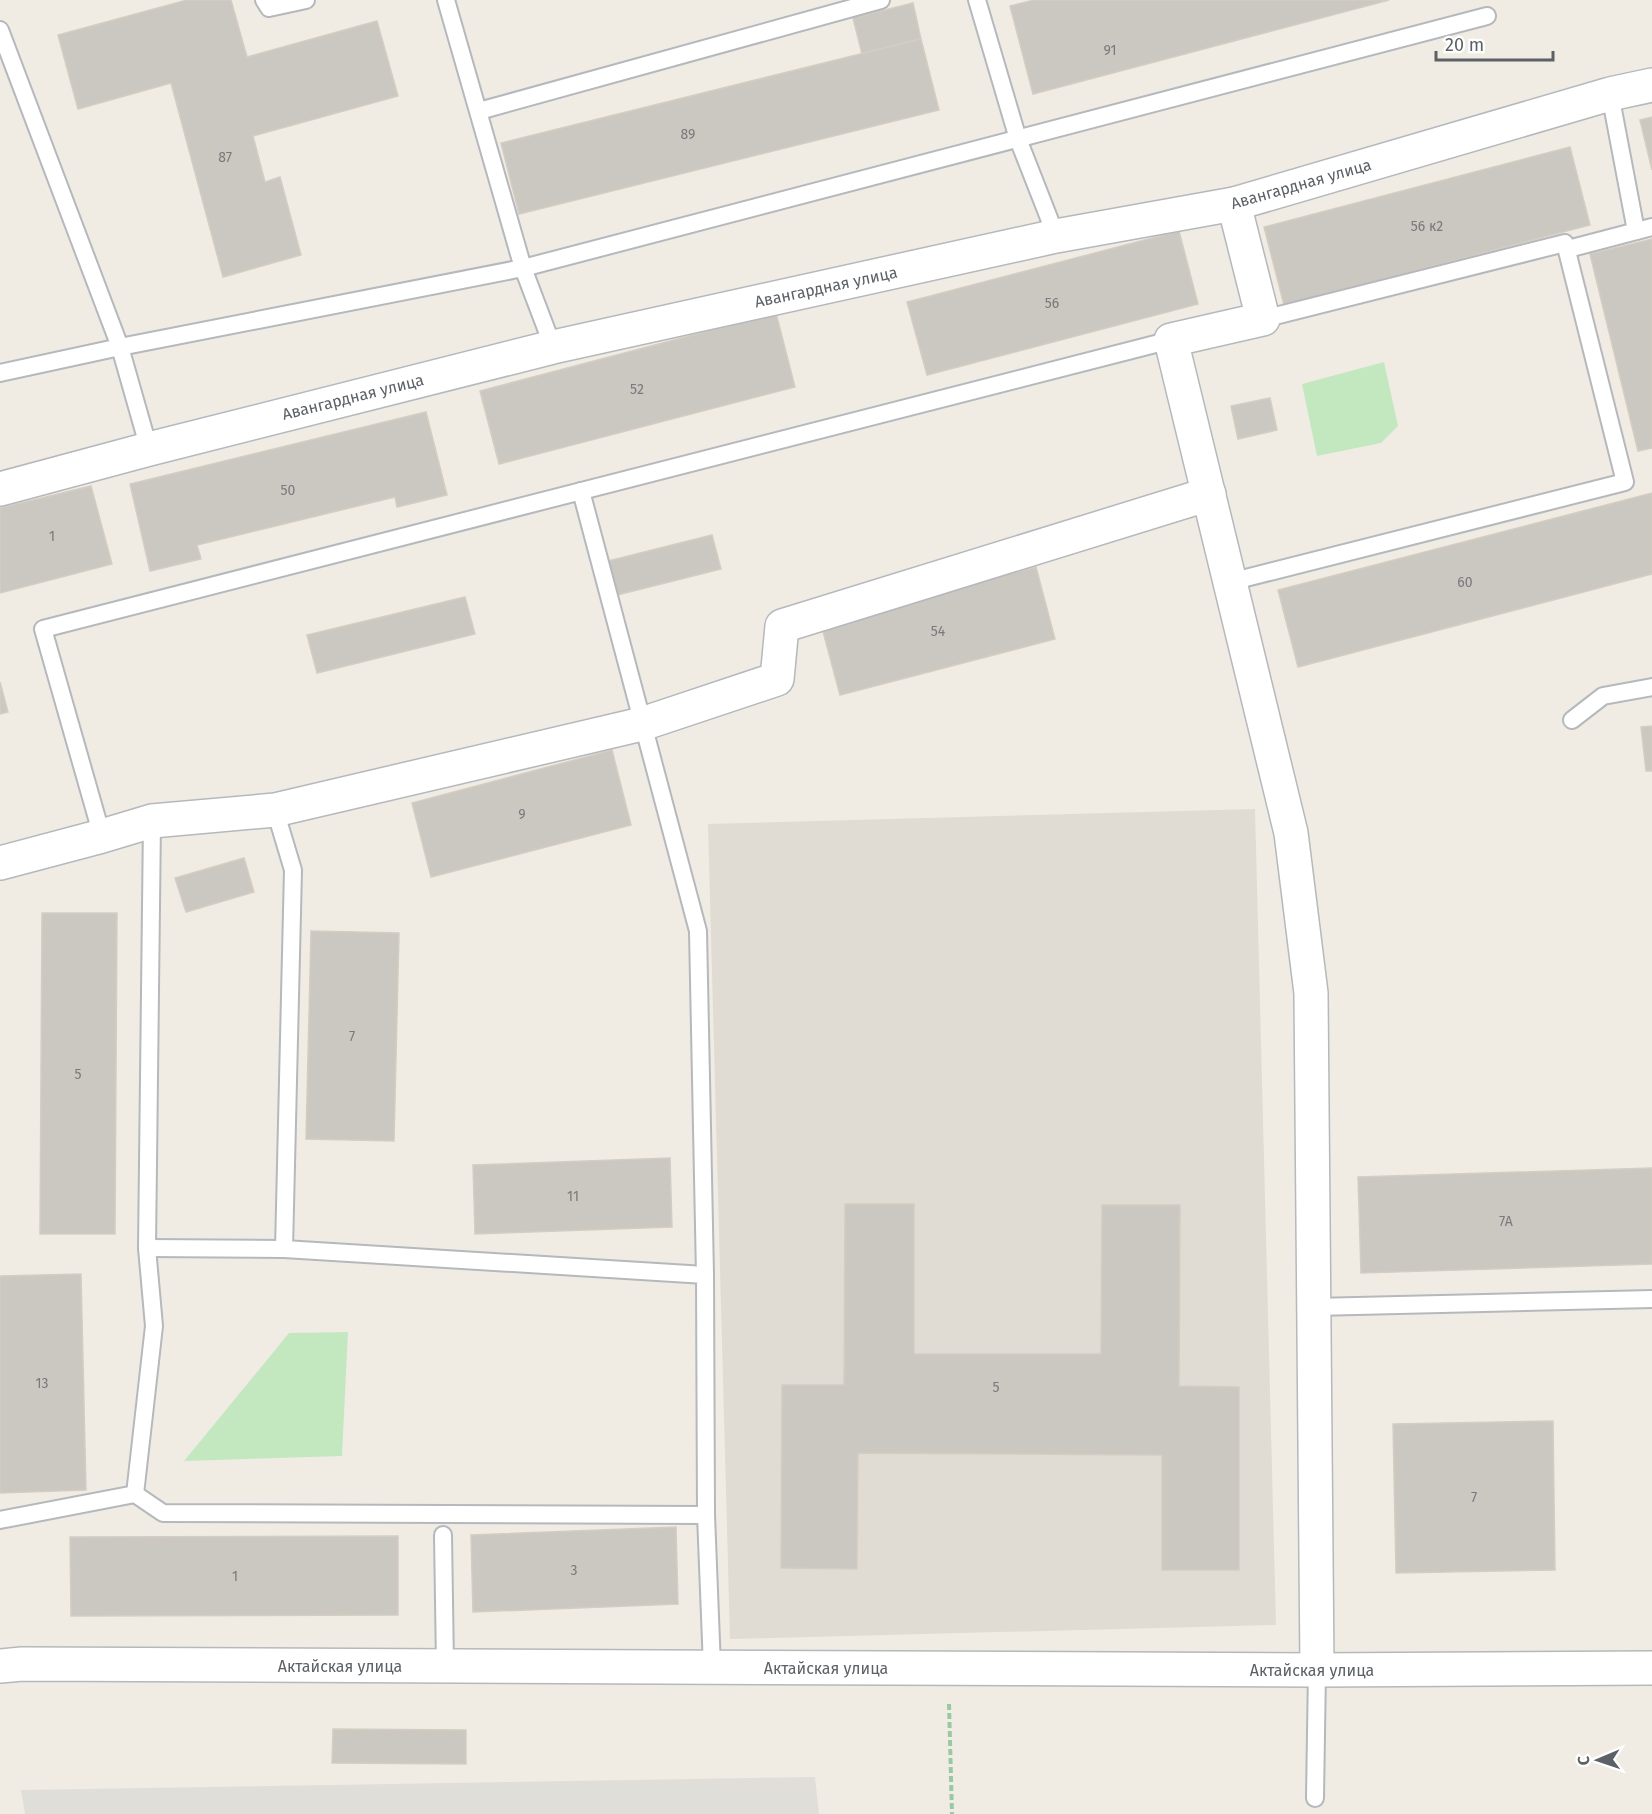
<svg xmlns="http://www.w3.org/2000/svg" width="1652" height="1814" font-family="'Fira Sans',sans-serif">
<rect width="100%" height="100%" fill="#f0ece4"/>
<polygon fill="#e0ded9" points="815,1777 819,1814 25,1814 21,1790"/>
<polygon fill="#e0dbd3" points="1255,809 1276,1625 730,1639 708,824"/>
<g fill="#c3e8c0">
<polygon points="1384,362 1398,426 1381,443 1317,456 1302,384"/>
<polygon points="348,1332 342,1456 184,1461 289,1333"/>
</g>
<g fill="#cbc7c1" stroke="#d5cdc2" stroke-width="1.5">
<polygon points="187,0 231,0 247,57 377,21 398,96 253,136 265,182 280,177 301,255 223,277 171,83 78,109 58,35"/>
<polygon points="1034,0 1389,0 1033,94 1010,6"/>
<polygon points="913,3 921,39 862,54 853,18"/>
<polygon points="921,39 939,110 519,214 501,143"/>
<polygon points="1652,117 1652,170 1640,120"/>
<polygon points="1570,147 1590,225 1284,305 1264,227"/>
<polygon points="1179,231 1198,304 927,375 907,302"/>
<polygon points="1652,239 1652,448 1638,451 1590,254"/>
<polygon points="776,313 795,387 499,464 480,391"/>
<polygon points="1270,398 1277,430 1238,439 1231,406"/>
<polygon points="426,412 447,495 397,507 395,497 197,545 201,559 150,571 130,484"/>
<polygon points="91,486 112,564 0,593 0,508"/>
<polygon points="1652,493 1652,574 1298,667 1278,590"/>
<polygon points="712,535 721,569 617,595 608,561"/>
<polygon points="1036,567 1055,639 840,695 821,624"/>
<polygon points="465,597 475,634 317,673 307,635"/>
<polygon points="0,682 8,712 0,714"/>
<polygon points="1652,726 1652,771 1646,771 1641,727"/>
<polygon points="612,750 631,825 431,877 412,803"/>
<polygon points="244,858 254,892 186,912 175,878"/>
<polygon points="42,913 117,913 115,1234 40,1234"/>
<polygon points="311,931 399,933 394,1141 306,1139"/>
<polygon points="670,1158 672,1227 475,1234 473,1165"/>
<polygon points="1652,1168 1652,1264 1361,1273 1358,1177"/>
<polygon points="845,1204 914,1204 914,1354 1101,1354 1102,1205 1180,1205 1179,1386 1239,1387 1239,1570 1162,1570 1162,1455 858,1453 857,1569 781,1568 782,1385 844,1385"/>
<polygon points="81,1274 86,1490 0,1493 0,1276"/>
<polygon points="1553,1421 1555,1570 1396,1573 1393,1424"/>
<polygon points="676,1527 678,1604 473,1612 471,1535"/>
<polygon points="398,1536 398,1615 71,1616 70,1537"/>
<polygon points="333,1729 466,1730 466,1764 332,1763"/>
</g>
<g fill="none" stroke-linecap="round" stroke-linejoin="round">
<g stroke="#b5b8bc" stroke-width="20">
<g id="service">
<polyline points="264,0 269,8 306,0"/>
<polyline points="446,0 523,268 553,347"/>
<polyline points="977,0 1018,139 1056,236"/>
<polyline points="0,30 120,347 149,449"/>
<polyline points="1610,94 1636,231"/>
<polyline points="479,111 881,0"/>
<polyline points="1568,249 1652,227"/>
<polyline points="0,373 120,347 523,268 1487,16"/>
<polyline points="581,491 698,931 705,1275"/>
<polyline points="1230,582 1625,482 1565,243 1263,319"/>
<polyline points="1572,720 1603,696 1652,687"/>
<polyline points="275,810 293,870 284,1249"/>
<polyline points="102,836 43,629 1171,340"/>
<polyline points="147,1248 284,1249 705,1275 706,1515 712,1667"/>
<polyline points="1314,1307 1652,1299"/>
<polyline points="135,1494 163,1513 706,1515"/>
<polyline points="0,1520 135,1494 154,1326 147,1248 152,821"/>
<polyline points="443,1535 445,1666"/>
<polyline points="1315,1798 1317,1670"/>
</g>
</g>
<g stroke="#b5b8bc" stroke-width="36">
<g id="minor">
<polyline points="1234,204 1263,319 1171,340 1291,833 1311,993 1317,1670"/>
<polyline points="0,489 149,449 553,347 1056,236 1234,204 1610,94 1652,85"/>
<polyline points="0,863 102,836 152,821 275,810 642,724 777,679 782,626 1209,494"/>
</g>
</g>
<g stroke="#b5b8bc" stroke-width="36">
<polyline id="tertiary" points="0,1666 22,1664 1317,1670 1652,1668"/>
</g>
<polyline stroke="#98caa1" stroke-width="4" stroke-dasharray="6 3" stroke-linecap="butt" points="949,1704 952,1814"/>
<use href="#service" stroke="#fff" stroke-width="16"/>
<use href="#minor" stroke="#fff" stroke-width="33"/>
<use href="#tertiary" stroke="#fff" stroke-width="33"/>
</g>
<g text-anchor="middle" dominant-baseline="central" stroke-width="6" stroke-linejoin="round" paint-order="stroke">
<g font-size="14" fill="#787a7d">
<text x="1110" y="50">91</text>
<text x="688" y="134">89</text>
<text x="225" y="157">87</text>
<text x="1427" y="226">56 к2</text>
<text x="1052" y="303">56</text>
<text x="637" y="389">52</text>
<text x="288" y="490">50</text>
<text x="52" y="536">1</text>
<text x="1465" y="582">60</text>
<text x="938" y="631">54</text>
<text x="522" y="814">9</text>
<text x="352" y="1036">7</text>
<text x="78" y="1074">5</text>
<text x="573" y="1196">11</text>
<text x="1506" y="1221">7А</text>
<text x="42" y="1383">13</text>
<text x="996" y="1387">5</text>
<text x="1474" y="1497">7</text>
<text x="574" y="1570">3</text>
<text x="235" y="1576">1</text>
</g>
<g font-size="16" fill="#5c6166" stroke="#fff">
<text transform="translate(1301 184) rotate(-16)">Авангардная улица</text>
<text transform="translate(826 287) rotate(-12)">Авангардная улица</text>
<text transform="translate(353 397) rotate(-14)">Авангардная улица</text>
<text x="340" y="1666">Актайская улица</text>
<text x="826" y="1668">Актайская улица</text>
<text x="1312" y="1670">Актайская улица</text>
</g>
</g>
<g transform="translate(1598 1760) rotate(268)" stroke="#ffffff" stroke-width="4.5" paint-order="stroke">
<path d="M0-4.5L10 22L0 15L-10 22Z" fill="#5c6166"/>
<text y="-9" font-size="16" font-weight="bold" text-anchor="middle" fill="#5c6166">С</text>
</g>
<path d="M1436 51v9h117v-9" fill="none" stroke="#5c6166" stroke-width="3"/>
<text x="1445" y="51" font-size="18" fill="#5c6166" stroke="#ffffff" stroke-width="4.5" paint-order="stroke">20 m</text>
</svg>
